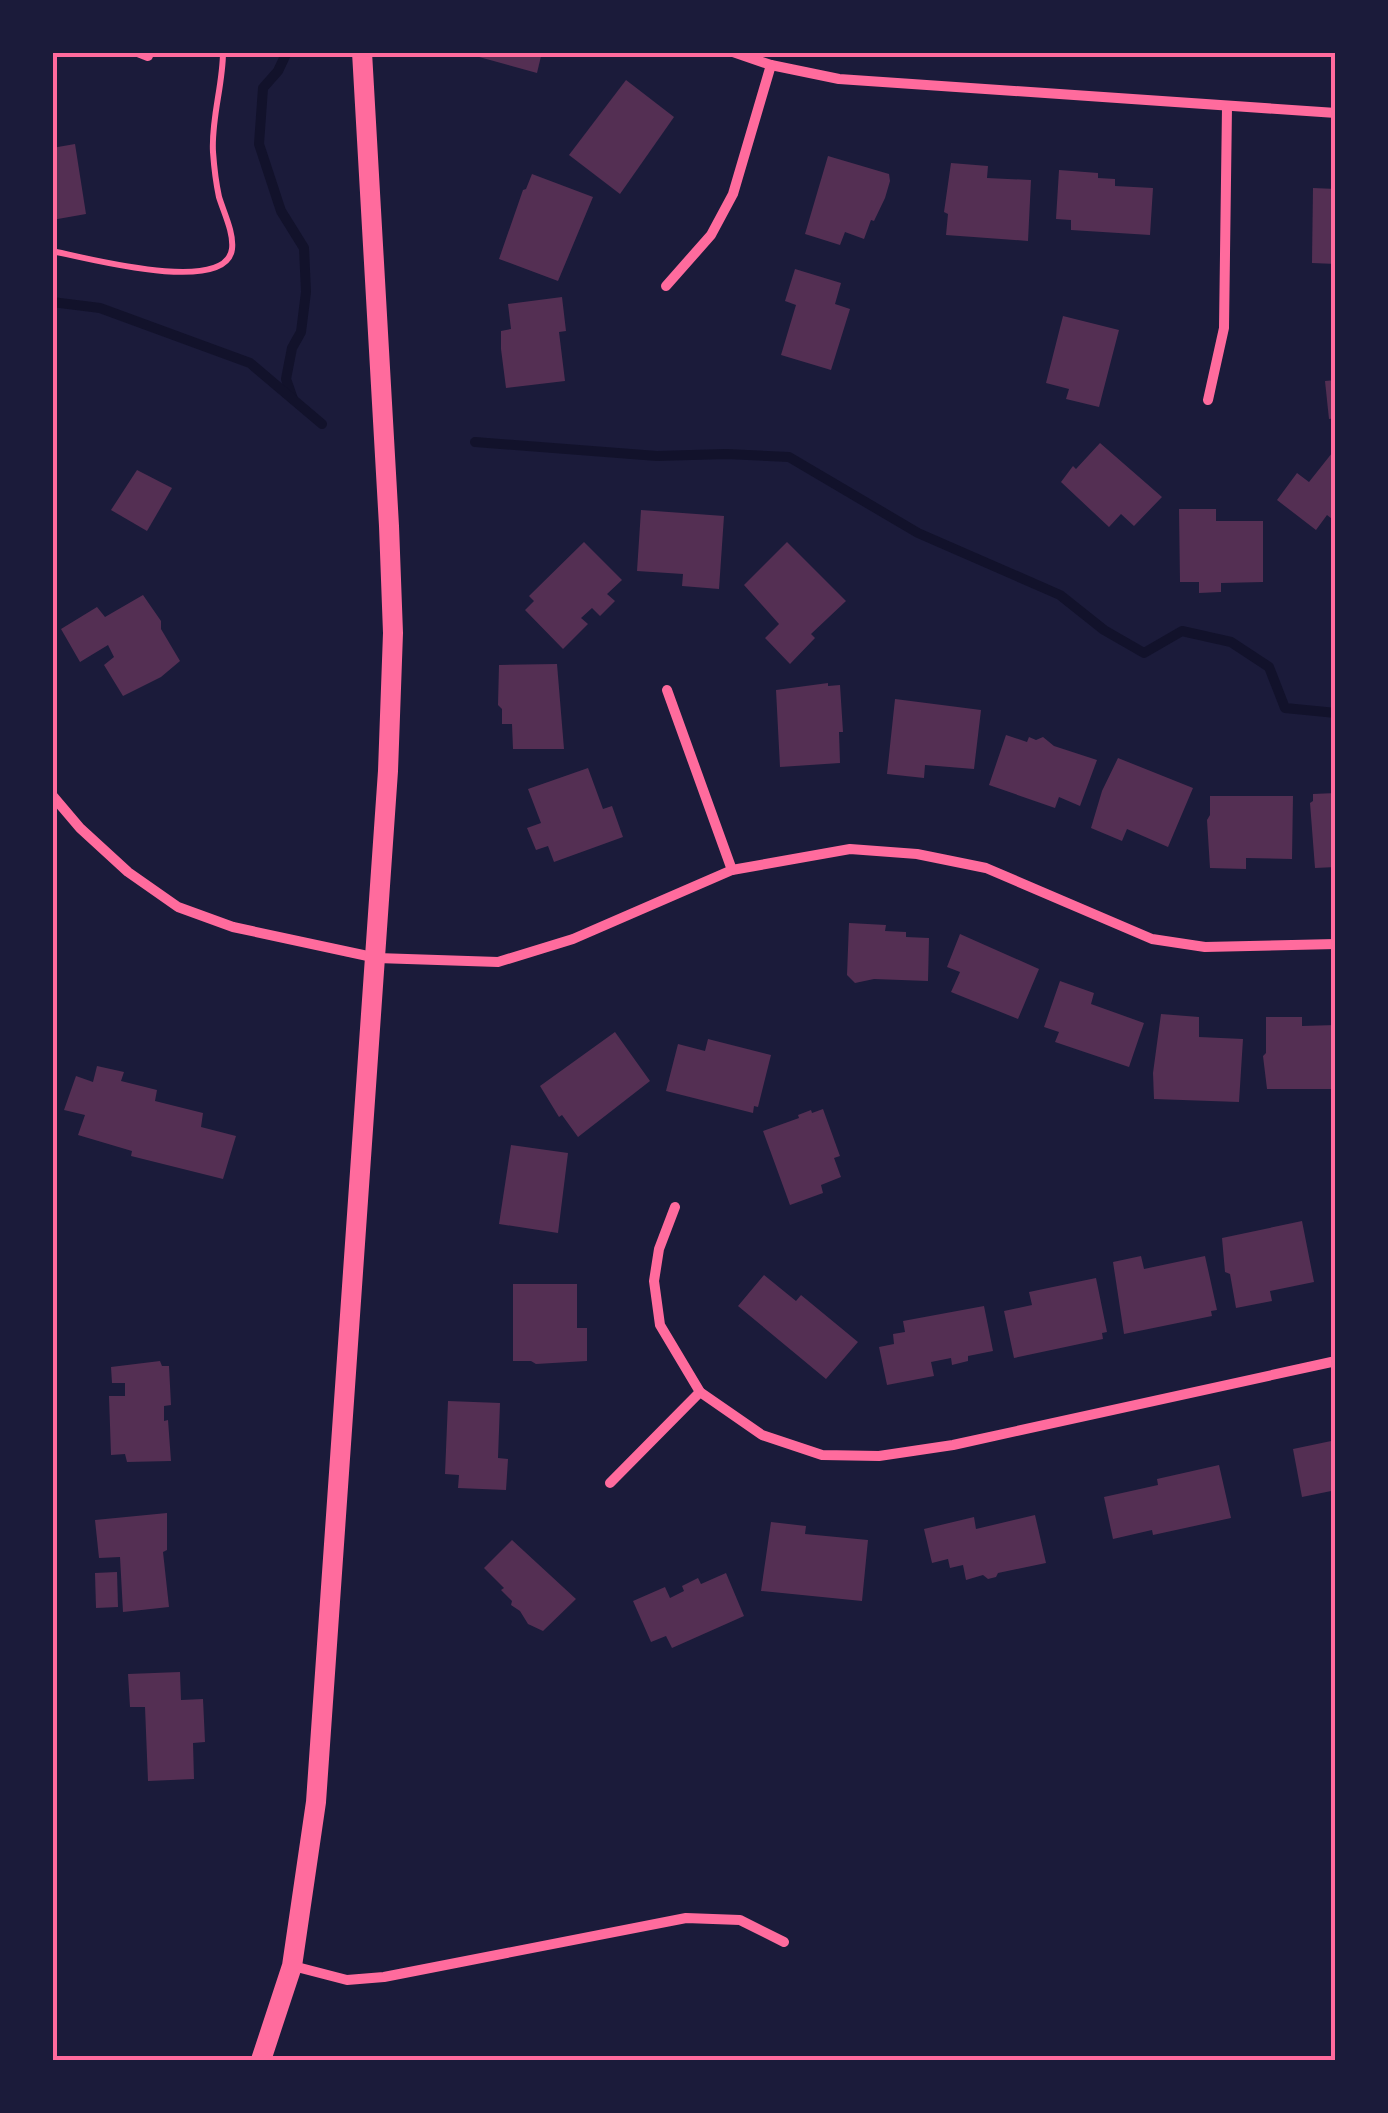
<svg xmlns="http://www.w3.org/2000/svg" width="1388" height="2113" font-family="'Fira Sans',sans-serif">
<rect width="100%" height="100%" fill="#1b1b3a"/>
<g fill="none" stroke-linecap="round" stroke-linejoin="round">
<g stroke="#12122b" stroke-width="10">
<polyline points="287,52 278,71 263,88 259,144 281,211 304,248 306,292 301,332 292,348 286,379 293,399"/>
<polyline points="52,302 100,308 250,363 322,424"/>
<polyline points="475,442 657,456 726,454 789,457 918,533 1060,595 1104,630 1144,653 1182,631 1231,642 1269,667 1285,708 1336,713"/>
</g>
</g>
<g fill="#542f53">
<polygon points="461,52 542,52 537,73"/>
<polygon points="626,80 674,117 620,194 569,155"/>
<polygon points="75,144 86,214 52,220 52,148"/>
<polygon points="828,156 889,174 890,181 885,198 874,221 871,220 864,239 845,232 840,245 805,234"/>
<polygon points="951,163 988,166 987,178 1031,180 1028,241 946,235 948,214 944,212"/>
<polygon points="1059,170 1098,173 1098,178 1115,179 1115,186 1153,188 1150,235 1071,230 1071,220 1056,219"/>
<polygon points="532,174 593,197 558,281 499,259 523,190 526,189"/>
<polygon points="1313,188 1336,189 1336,264 1312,263"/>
<polygon points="795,269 841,283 835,304 850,309 831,370 781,355 796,305 785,301"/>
<polygon points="562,297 566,331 559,332 565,381 506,388 501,349 501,331 511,329 508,304"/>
<polygon points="1063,316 1119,330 1099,407 1066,399 1069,389 1046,383"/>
<polygon points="1336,380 1336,418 1329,419 1325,381"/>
<polygon points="1100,443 1162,497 1134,526 1121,514 1109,527 1061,482 1073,466 1076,469"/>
<polygon points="1336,448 1336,522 1327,515 1316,530 1277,500 1297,473 1309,482"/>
<polygon points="137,470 172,488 147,531 111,510"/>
<polygon points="1179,509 1216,509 1216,521 1263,521 1263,582 1221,583 1221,592 1199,593 1199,582 1180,582"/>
<polygon points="641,510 724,516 719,589 682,586 683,574 637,571"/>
<polygon points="584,542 622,580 607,594 615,601 600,616 592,608 581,618 588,624 563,649 525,610 534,601 529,596"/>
<polygon points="787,542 846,601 811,634 815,638 790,664 765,638 779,624 744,585"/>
<polygon points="143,595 161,621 161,629 180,661 161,677 123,696 104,665 114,657 108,645 80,662 61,629 97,607 105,617"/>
<polygon points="557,664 564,749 513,749 512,724 502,724 502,709 498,705 499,665"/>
<polygon points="828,683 828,686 840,685 843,732 839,732 840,763 780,767 776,690"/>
<polygon points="895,699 981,710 974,769 925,765 924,778 887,774"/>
<polygon points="1006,735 1027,742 1029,737 1036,740 1043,737 1054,746 1097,760 1080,806 1059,797 1055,808 989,785"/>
<polygon points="1118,758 1193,788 1168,847 1127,829 1122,841 1091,828 1102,791"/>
<polygon points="588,768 603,809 612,806 623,837 554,862 548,846 536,850 527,828 541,823 528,789"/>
<polygon points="1336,793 1336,867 1315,868 1310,803 1313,801 1313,794"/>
<polygon points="1210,796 1293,796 1292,859 1246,858 1246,869 1210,868 1207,820 1210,815"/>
<polygon points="849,923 886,925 885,931 906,932 906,937 929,938 928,981 874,979 855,983 847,975"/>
<polygon points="960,934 1039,969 1018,1019 951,992 960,972 947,967"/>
<polygon points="1060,981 1094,993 1091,1004 1144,1023 1129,1067 1055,1042 1059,1032 1044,1027"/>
<polygon points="1161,1014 1199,1017 1199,1037 1243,1039 1239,1102 1154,1099 1153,1073"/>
<polygon points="1266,1017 1302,1017 1302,1026 1336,1025 1336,1089 1267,1089 1263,1056 1266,1053"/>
<polygon points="615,1032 650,1081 578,1137 562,1115 559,1117 540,1086"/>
<polygon points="708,1039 771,1055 758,1107 754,1106 753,1113 666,1091 678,1044 705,1051"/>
<polygon points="97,1066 124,1072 121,1081 157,1090 155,1101 203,1113 201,1127 236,1136 223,1179 131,1156 132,1151 78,1135 85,1115 64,1110 76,1076 93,1082"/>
<polygon points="823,1109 840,1156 834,1158 841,1177 821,1185 823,1193 790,1205 763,1131 799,1118 798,1115 811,1110 812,1113"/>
<polygon points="511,1145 568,1153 558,1233 499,1224"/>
<polygon points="1302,1221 1314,1282 1270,1291 1272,1301 1236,1308 1230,1274 1225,1272 1222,1238"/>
<polygon points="1141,1256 1144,1269 1205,1256 1217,1310 1211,1311 1212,1316 1124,1334 1113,1262"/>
<polygon points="764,1275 796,1301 801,1295 858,1342 826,1379 738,1306"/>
<polygon points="1096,1278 1107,1332 1102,1333 1103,1339 1014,1358 1004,1311 1032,1305 1029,1292"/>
<polygon points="513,1284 577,1284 577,1328 587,1328 587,1361 536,1364 531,1361 513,1361"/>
<polygon points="984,1306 993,1351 968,1356 968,1361 952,1365 951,1358 931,1362 934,1376 887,1385 879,1347 894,1344 893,1334 905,1332 903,1321"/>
<polygon points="160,1361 162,1366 169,1366 171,1405 164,1406 164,1421 168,1420 171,1461 127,1462 125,1454 111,1455 109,1396 125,1396 125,1383 112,1383 111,1367"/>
<polygon points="448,1401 500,1403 498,1458 508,1459 506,1490 458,1488 459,1475 445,1474"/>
<polygon points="1336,1440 1336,1490 1302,1497 1293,1449"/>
<polygon points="1219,1465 1231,1518 1153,1535 1152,1530 1113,1539 1104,1497 1158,1485 1157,1479"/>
<polygon points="167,1513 167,1550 163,1552 169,1607 123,1612 120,1557 99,1558 95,1520"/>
<polygon points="1035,1515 1046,1563 998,1573 996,1577 988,1579 983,1575 966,1580 963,1565 950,1568 948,1559 932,1563 924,1529 974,1517 976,1529"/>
<polygon points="771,1522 806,1526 805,1534 868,1540 862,1601 761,1591"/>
<polygon points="512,1540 576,1599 543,1631 528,1624 520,1611 511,1605 512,1601 501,1590 504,1588 484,1568"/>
<polygon points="117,1572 118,1607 96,1608 95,1573"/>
<polygon points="726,1573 744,1616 672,1648 666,1636 651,1642 633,1601 665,1587 670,1598 684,1591 682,1586 698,1578 701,1584"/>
<polygon points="180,1672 181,1700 203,1699 205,1742 193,1743 194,1779 148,1781 145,1707 130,1707 128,1674"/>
</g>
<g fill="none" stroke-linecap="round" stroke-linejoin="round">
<path stroke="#ff6b9d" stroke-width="6" d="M52 251C82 257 226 296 232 249 234 233 224 213 219 197 216 183 214 166 213 152 211 119 223 85 223 52"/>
<g stroke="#ff6b9d" stroke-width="10">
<polyline points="138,52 148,56"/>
<polyline points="733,52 771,65 839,79 1336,113"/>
<polyline points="666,286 711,235 733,194 771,65"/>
<polyline points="1208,400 1224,328 1227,107"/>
<polyline points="667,690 732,870"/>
<polyline points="52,795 80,828 128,872 178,907 233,927 377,958 498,962 573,939 732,870 850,849 917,854 986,868 1152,939 1205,947 1336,944"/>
<polyline points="675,1207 659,1249 654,1281 660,1325 700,1392 762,1435 822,1455 879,1456 953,1445 1336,1361"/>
<polyline points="610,1483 700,1392"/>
<polyline points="293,1966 347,1980 384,1977 686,1918 740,1920 784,1942"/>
</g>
<polyline stroke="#ff6b9d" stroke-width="20" points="261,2060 292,1966 316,1802 388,771 393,633 389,526 362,52"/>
</g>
<rect width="1388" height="2113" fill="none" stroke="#1b1b3a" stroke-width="110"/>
<rect x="55" y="55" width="1278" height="2003" fill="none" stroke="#ff6b9d" stroke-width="4"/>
</svg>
